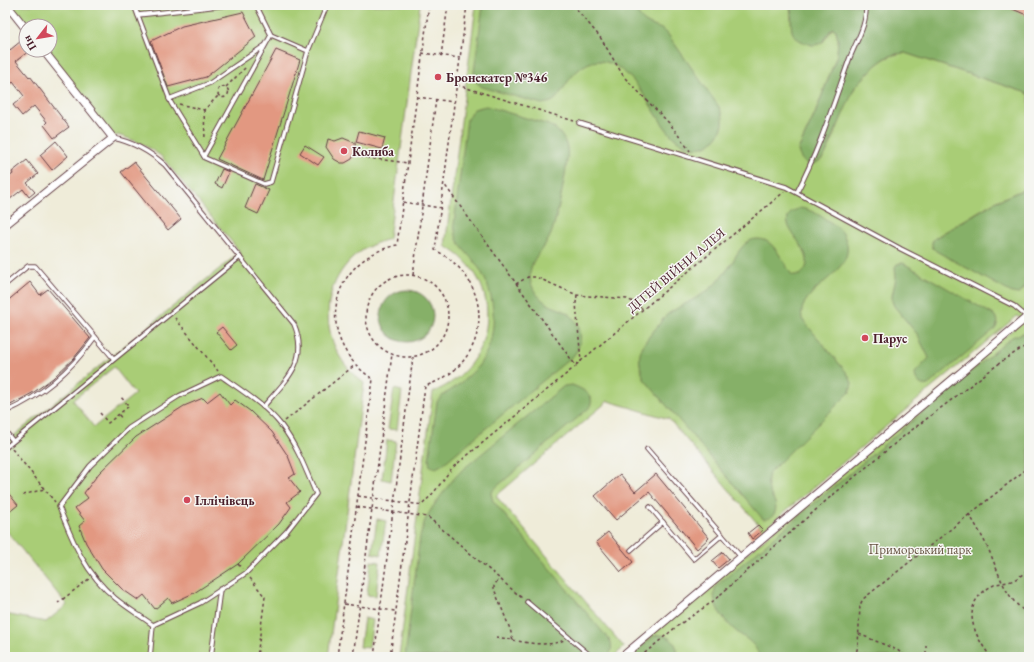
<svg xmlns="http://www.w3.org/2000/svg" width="1034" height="662" font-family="'EB Garamond',serif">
<rect width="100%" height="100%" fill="#f6f6f2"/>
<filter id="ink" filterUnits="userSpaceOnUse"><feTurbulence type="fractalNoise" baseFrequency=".025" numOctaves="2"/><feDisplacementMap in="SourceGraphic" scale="8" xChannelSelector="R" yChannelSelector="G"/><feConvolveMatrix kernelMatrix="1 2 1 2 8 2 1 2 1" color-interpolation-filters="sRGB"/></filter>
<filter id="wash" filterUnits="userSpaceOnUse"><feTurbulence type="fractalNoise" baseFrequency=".012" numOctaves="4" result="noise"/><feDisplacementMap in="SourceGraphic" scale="16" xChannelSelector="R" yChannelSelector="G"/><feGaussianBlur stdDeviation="0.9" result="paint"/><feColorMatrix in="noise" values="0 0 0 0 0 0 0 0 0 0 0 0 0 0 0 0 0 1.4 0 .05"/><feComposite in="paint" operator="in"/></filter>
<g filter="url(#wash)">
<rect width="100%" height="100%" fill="#efecd9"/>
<g fill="#a9cd76" stroke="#7a7650" fill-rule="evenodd">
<path d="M7 5H420L389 239C320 256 307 341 364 383L328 657H5V614L46 622 67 605 5 529V443L240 252 161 156C147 146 133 139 117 135L113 138 43 50H50V26H26ZM114 367 135 394 94 427 73 400Z"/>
<path d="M476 5H790L792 31 823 42 833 28 836 30 838 39 837 55 815 114 798 150 821 160C836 140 840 114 852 92 857 84 864 77 870 71 880 60 891 54 905 53L1024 92 1029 95V187L994 202 935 238 932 242 1023 290 1029 280V657H624L1024 320 1017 316 763 530 669 419 608 401 496 496 624 647 613 657H399L433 392C498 366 507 280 445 246Z"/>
<polygon points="394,389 402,391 397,430 388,429"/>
<polygon points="387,440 396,441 391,481 382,479"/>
<polygon points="377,519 386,521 381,555 372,553"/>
<polygon points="371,561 380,562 376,596 367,595"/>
<polygon points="364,618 373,620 369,648 360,647"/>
</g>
<g fill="#86b067" stroke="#686849">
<path d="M483 5H632C636 11 640 19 647 23 654 27 660 27 667 33L719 107C723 115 725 122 721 130 711 152 690 152 673 137 652 116 634 61 598 61 583 62 572 75 565 86 561 91 558 99 551 102 549 103 545 103 542 104L482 87 475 81 474 72Z"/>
<path d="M790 5H1029V95L1024 92 905 53 896 54 887 57 876 65 855 87 825 155C816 168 801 167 798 150L815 114 837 55 838 39 836 30 833 28C828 32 827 37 823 41 820 45 813 46 808 44 783 35 795 24 790 5Z"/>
<path d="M486 106 549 125C558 129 565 138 567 148 570 160 556 222 551 234 546 247 534 255 531 268 527 283 536 297 548 304 552 307 558 308 562 310 581 319 586 339 574 355L443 464 436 468 430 466 429 460 437 402C443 394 445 394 453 389 461 383 469 376 476 369 500 340 498 295 477 265 471 256 461 249 457 239 455 234 455 228 454 224L467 119 474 109Z"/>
<polygon points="1029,187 1029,280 1023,290 1018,294 1012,293 936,251 932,247 932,242 935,238 995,202"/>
<path d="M800 208C813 210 822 217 833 224 839 228 843 232 845 238 861 273 795 287 802 319L847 373 852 383 850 392 769 473C768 478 767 482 768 486 769 496 780 503 774 514 771 518 768 519 763 519L644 379C635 354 640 347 657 327 661 322 665 315 671 312 685 303 701 297 713 286 718 281 723 275 727 270 737 257 743 234 764 240 775 243 785 265 792 275H800C828 252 761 222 800 208Z"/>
<path d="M903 263 994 315 998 321 996 328 928 385C920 387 915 380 915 373L929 358 917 334 894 306 892 301V296L896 278 895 267 897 264Z"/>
<circle cx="407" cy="316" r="26"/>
<path d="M1023 333H1029V657H759C757 644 746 639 737 632 724 621 709 603 716 586L1012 337Z"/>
<path d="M572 385C583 389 597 396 589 408L494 489 491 494 493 501 611 642C612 648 612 652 607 657H405L420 537 425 520 432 508 451 482 462 470 564 386Z"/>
<path d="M660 635C671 636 679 645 677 657H629L654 636Z"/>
</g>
<g id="blocks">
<g fill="#e29881">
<polygon points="1003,5 1029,5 1029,16"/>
<polygon points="243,12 256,37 206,77 168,87 151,41 182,26"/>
<polygon points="21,41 26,47 26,50 29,51 16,61 29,77 30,76 69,127 54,138 44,125 47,122 34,106 22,116 13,105 24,96 13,82 5,89 5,43 10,50"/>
<polygon points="276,50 300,60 263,180 217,159"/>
<polygon points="359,131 385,138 382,149 356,142"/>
<polygon points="343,138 355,143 356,151 352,159 345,163 341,163 334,159 326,147 328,139 335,141"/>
<polygon points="56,141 68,156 52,170 40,155"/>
<polygon points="305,145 324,157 318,165 300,153"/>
<polygon points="27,160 38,174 27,183 35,192 29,197 23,189 5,203 5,180 13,174 12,172"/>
<polygon points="134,162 181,219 168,230 121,172"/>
<polygon points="222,169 229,172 222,188 215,184"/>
<polygon points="255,184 269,190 258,214 245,208"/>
<polygon points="30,282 40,295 48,289 90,338 74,358 53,378 34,392 5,408 5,303"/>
<polygon points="222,327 237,345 231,350 216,332"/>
<polygon points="220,392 230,405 235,400 250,411 272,432 288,456 295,474 289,478 300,492 287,502 291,507 279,524 238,564 194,593 172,603 168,598 155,609 144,595 138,600 122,589 102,569 86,543 79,526 85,521 75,508 88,498 84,493 99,473 136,437 184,406 203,398 207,402"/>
<polygon points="620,474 635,492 656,474 709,538 697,549 649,492 616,520 595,496"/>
<polygon points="5,489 18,505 8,513 5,510"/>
<polygon points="758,525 763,530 752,539 748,533"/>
<polygon points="608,532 633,562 621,572 596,542"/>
<polygon points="723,552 729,559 718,568 712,561"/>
</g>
</g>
</g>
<g filter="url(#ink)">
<use href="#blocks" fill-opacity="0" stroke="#633e45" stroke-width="1"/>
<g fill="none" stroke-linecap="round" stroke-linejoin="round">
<g stroke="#633e45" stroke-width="5.5">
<g id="lane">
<polyline points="134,5 171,103 205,158 264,184 271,182 308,51 327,5"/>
<polyline points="256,5 271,35 308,51"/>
<polyline points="138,15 228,5"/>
<polyline points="169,99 210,83 264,46"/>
<polyline points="579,123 786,187 901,249 1014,306 1027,317"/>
<path d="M113 138C133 142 149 151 165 165L294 324C310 362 285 381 263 407"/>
<polyline points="204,156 271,35"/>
<path d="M797 192C819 150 833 105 849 60 856 41 867 26 866 5"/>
<polyline points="5,285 28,266 35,266 114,359"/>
<path d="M221 376C242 391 265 405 281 425 297 446 306 470 316 494L287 531 246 573 200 603 153 625C141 616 127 608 115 598 85 573 73 542 59 507L90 466 129 428 179 396Z"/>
<path d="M5 412C42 396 72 369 95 337"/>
<polyline points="5,431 13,441"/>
<polyline points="5,448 240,257"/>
<polyline points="647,449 741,557"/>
<polyline points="650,507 694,559 722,535"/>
<polyline points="631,550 663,522"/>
<polyline points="527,602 592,657"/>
<polyline points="150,657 153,625"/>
<polyline points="211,657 220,589"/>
</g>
</g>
<g stroke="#633e45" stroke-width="9">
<g id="street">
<polyline points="7,5 26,29"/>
<polyline points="5,225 113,138 43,50"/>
<polyline points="622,657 1027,317 1029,318"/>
</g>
</g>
<g stroke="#633e45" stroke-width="1.5" stroke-dasharray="3 3" stroke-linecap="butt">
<polyline points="573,5 600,37 624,77 670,124 690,151"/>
<polyline points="422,53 460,58"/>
<polyline points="441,56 448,5"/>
<polyline points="457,85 574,121"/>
<circle cx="223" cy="92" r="5.5"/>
<polyline points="226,87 246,67"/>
<polyline points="417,97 454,102"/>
<polyline points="179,104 204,110 219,95"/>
<polyline points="204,110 205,140"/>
<polyline points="361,157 408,163"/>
<polyline points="403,202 441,208"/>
<circle cx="407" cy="316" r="41"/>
<polyline points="413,275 436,99"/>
<polyline points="516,284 528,277 536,277 577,295 627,299 635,303 643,309"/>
<polyline points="577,295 576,303 581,362"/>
<polyline points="175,318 218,371"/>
<polyline points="576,365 784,192"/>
<polyline points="100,413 108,423 129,406 120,396"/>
<polyline points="119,415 122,419"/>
<polyline points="285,421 355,365"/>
<polyline points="12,449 55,502"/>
<polyline points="23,495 44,489"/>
<polyline points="358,496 422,505 435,491 452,468 576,366 444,184"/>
<polyline points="357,507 428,517 522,598"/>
<path d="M969 514C977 527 985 541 991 555 1000 577 1007 601 1029 614"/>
<polyline points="238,564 242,569"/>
<polyline points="250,578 265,597 257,657"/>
<polyline points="58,603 90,578"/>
<polyline points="344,604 395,611"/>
<polyline points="859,634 897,650 907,657"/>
<polyline points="496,637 513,640 510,629 494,589 494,586 499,578"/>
<path d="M513 640C526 643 551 647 564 640"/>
<polyline points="926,645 926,657"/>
<path d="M337 657 373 379C313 340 328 260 397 245L429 5"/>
<polyline points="353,657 392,354"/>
<polyline points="374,657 413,357"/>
<path d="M390 657 425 386C492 365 498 282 435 250L467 5"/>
<polyline points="640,657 676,627 712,602 828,499 904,436 1005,359 1029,344"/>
<polyline points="855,657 858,646 860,605 863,599 1029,467"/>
<path d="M991 657C971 632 959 601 996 584 1000 583 1004 583 1008 582 1017 580 1023 574 1029 568"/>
</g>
<use href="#lane" stroke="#fff" stroke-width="3.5"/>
<use href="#street" stroke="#fff" stroke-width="7"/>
</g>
</g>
<g fill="#d1495b" stroke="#f6f6f2" stroke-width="1.5">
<circle cx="438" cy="77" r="4"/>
<circle cx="344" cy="151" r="4"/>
<circle cx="865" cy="338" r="4"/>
<circle cx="187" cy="500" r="4"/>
</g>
<g text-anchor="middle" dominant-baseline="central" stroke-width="3" stroke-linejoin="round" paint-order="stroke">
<g font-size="13" font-weight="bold" fill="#4a1f2b" stroke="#f6f6f2" text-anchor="start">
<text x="446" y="77">Бронекатер №346</text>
<text x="352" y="151">Колиба</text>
<text x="873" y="338">Парус</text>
<text x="195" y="500">Іллічівець</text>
</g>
<g font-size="13" fill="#4a1f2b" stroke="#f6f6f2">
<text transform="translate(676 270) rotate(-40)">ДІТЕЙ ВІЙНИ АЛЕЯ</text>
</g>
<g font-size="13" fill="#665342" stroke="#f6f6f2">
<text x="920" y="549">Приморський парк</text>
</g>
</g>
<rect width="1034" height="662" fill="none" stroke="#f6f6f2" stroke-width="20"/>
<g transform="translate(38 38) rotate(239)"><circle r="19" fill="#f6f6f2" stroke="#b1a0a2"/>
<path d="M0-3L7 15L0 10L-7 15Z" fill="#d1495b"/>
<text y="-6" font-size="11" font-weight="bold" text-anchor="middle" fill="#4a1f2b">Пн</text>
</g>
</svg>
